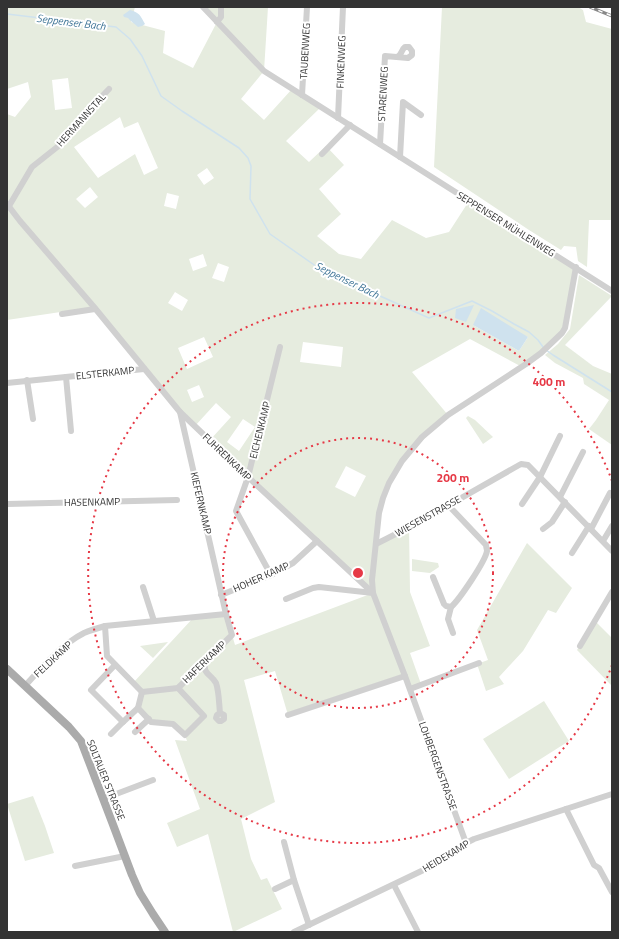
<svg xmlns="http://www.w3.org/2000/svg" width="619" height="939" font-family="'Titillium Web',sans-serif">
<rect width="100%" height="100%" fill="#fff"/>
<g fill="#e6ecdf" fill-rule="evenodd">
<path d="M7 7H135L131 22 165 31 163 53 193 68 217 22 203 7H268L264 71 241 99 264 120 292 89 321 107 286 141 309 162 326 146 344 165 319 189 341 214 317 236 339 254 361 259 392 220 426 238 449 232 469 201 576 267 565 328 522 367 470 339 412 372 448 415 402 461 383 498 376 544 409 527 410 592 430 646 410 653 421 684 410 689 405 676 288 715 275 671 244 680 275 802 241 819 251 859 261 880 267 878 282 909 233 932 208 834 177 847 167 823 200 809 175 740 187 741 185 735 173 724 151 722 138 708 142 692 133 683 194 617 226 614 235 645 373 593 210 440 231 417 216 403 195 426 94 307 7 320V114L15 117 31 97 28 82 7 89ZM68 78 72 108 55 110 52 80ZM120 117 124 128 138 122 158 168 144 175 135 154 98 178 74 147ZM207 168 214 178 204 185 197 175ZM90 187 98 197 85 208 76 199ZM167 193 179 196 176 209 164 206ZM203 254 207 266 193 271 189 259ZM218 263 229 267 224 282 212 278ZM175 292 188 300 182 311 168 303ZM473 325 528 337 519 351ZM204 337 213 357 187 369 178 348ZM303 342 343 347 341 367 300 362ZM199 385 204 397 192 402 187 390ZM243 419 255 427 239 451 227 442ZM346 466 366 476 355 497 335 487Z"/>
<polygon points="442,7 578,7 583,10 586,22 612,29 612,220 589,220 587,267 578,261 576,247 564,246 561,250 529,230 434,167"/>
<polygon points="579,275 612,296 565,345 593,366 612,374 612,445 589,429 596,420 609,400 584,384 583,378 555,363 545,355 558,344 570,329"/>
<polygon points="468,416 475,420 493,437 483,444 466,418"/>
<polygon points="527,543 572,588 556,613 548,610 523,651 499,677 504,684 486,691 477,664 488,660 477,630"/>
<polygon points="412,559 438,563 439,567 430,573 412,571"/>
<polygon points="595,621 612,638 612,686 577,650"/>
<polygon points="168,642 153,658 140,646"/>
<polygon points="544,701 569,741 509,779 483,739"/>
<polygon points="33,796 45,826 54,853 25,861 7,804"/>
</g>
<g fill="#cfe2ee">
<path d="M130 10C140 13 140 15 145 24L142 26 138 27C134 23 131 22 128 18L124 17 123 15Z"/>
<polygon points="474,305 466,322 455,318 456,309"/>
<polygon points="481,308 528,337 519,351 473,325"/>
</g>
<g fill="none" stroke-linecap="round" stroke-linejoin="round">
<g stroke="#cfe2ee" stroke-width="1.5">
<polyline points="7,14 116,27 130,39 142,56 161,96 182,111 239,148 248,158 251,166 250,199 270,234 320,269 429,318 472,301 492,311 514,324 529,332 538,340 543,347"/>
<polyline points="546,350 553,355 612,392"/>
</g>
<g stroke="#d0d0d0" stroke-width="6">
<polyline points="203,7 264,71 612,291"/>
<polyline points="217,22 221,17 221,7"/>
<polyline points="302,95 307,7"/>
<polyline points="338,118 343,7"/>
<path d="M380 144 385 56 408 58 412 55V51L409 47H405C401 50 402 55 397 57"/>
<polyline points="322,154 350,125"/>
<polyline points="400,157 403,102 421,115"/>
<polyline points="7,204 20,221 94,307 180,412 248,477 373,593"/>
<polyline points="9,206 32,167 61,144 85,114 109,89"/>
<polyline points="62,314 95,309"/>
<polyline points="66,377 71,431"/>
<polyline points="27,380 33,419"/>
<polyline points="7,383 144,369"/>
<polyline points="560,497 583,452"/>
<polyline points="7,504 177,500"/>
<polyline points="522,504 540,477 560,436"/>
<polyline points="543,529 552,522 565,502"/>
<polyline points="591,529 610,493"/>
<polyline points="603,541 612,526"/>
<path d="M376 544C425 520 473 491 521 464L528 465 612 551"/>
<polyline points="572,553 589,526"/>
<polyline points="271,575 236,511 248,477 280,347"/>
<path d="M433 577 444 604 446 606 451 607C459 600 485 562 487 551 487 549 486 547 486 545L449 506"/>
<polyline points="143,587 154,621"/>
<polyline points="221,595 271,575 293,563 317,541"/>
<polyline points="286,599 313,588 319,587 373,593"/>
<polyline points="451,607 448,619 453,633"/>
<polyline points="105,626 107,656 142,692 178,688"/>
<polyline points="580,646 612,592"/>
<path d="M206 661C201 673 211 674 216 683 219 691 219 704 220 713L224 715V719L221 721H219L216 718 217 715 220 713"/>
<polyline points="115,665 91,690 123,722 138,708"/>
<path d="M25 686C41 668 62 644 84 633 91 630 98 628 105 626L226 614"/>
<polyline points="178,688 232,635 226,614 180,412"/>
<polyline points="410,689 479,663"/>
<polyline points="142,692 138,708 151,722 173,724 185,735 204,716 178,688"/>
<polyline points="288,715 405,676"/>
<polyline points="135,732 149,719"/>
<polyline points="111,734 123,722"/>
<polyline points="103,799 153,780"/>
<polyline points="566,809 594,865 599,868 612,892"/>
<polyline points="284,842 294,880 309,925"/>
<polyline points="466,843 405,676 373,593 372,580 379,513 383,498 389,483 402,461 422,437 448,415 526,364 541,353 562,333 565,328 576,267"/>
<polyline points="75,866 125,856"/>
<polyline points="394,885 418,932"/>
<polyline points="275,889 294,880"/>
<polyline points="294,932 436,864 453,854 466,843 474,839 612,794"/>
</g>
<polyline stroke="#ababab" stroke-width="8" points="7,669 69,727 81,741 112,822 132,875 140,893 153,914 165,932"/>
<g stroke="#888" stroke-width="3">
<polyline id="rail" points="590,7 612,16"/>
</g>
<use href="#rail" stroke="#fff" stroke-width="1.5" stroke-dasharray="4.5" stroke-linecap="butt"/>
</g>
<g fill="none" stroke="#e63946" stroke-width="2" stroke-dasharray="2 4">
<circle cx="358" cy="573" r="135"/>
<path d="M612 665A270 270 0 1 1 612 481"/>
</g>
<g text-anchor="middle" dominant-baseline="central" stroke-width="4" stroke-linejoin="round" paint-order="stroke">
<g font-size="10" fill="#333" stroke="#fff">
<text transform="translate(305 51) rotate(-87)">TAUBENWEG</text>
<text transform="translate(341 62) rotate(-88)">FINKENWEG</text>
<text transform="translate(383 94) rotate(-87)">STARENWEG</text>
<text transform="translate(81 120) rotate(-48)">HERMANNSTAL</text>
<text transform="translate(506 224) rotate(32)">SEPPENSER MÜHLENWEG</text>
<text transform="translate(105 373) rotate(-6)">ELSTERKAMP</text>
<text transform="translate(260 430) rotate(-76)">EICHENKAMP</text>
<text transform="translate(227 457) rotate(44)">FUHRENKAMP</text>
<text transform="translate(92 502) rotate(-1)">HASENKAMP</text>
<text transform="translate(201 503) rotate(77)">KIEFERNKAMP</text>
<text transform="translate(428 516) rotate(-29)">WIESENSTRASSE</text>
<text transform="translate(261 577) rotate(-24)">HOHER KAMP</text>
<text transform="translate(53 659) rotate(-43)">FELDKAMP</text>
<text transform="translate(204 662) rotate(-44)">HAFERKAMP</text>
<text transform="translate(438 766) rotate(70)">LOHBERGENSTRASSE</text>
<text transform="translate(106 780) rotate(68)">SOLTAUER STRASSE</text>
<text transform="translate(446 856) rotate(-31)">HEIDEKAMP</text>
</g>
<g font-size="11" font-style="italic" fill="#3f7597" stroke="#fff">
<text transform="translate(71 22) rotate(7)">Seppenser Bach</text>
<text transform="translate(347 280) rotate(26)">Seppenser Bach</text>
</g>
</g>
<circle cx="358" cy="573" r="6" fill="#e63946" stroke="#fff" stroke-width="2"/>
<g font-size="12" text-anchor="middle" font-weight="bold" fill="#e63946" stroke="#fff" stroke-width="4" stroke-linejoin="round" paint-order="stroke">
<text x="549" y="386">400 m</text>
<text x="453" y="482">200 m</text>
</g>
<rect width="619" height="939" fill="none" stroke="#333333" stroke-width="16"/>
</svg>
